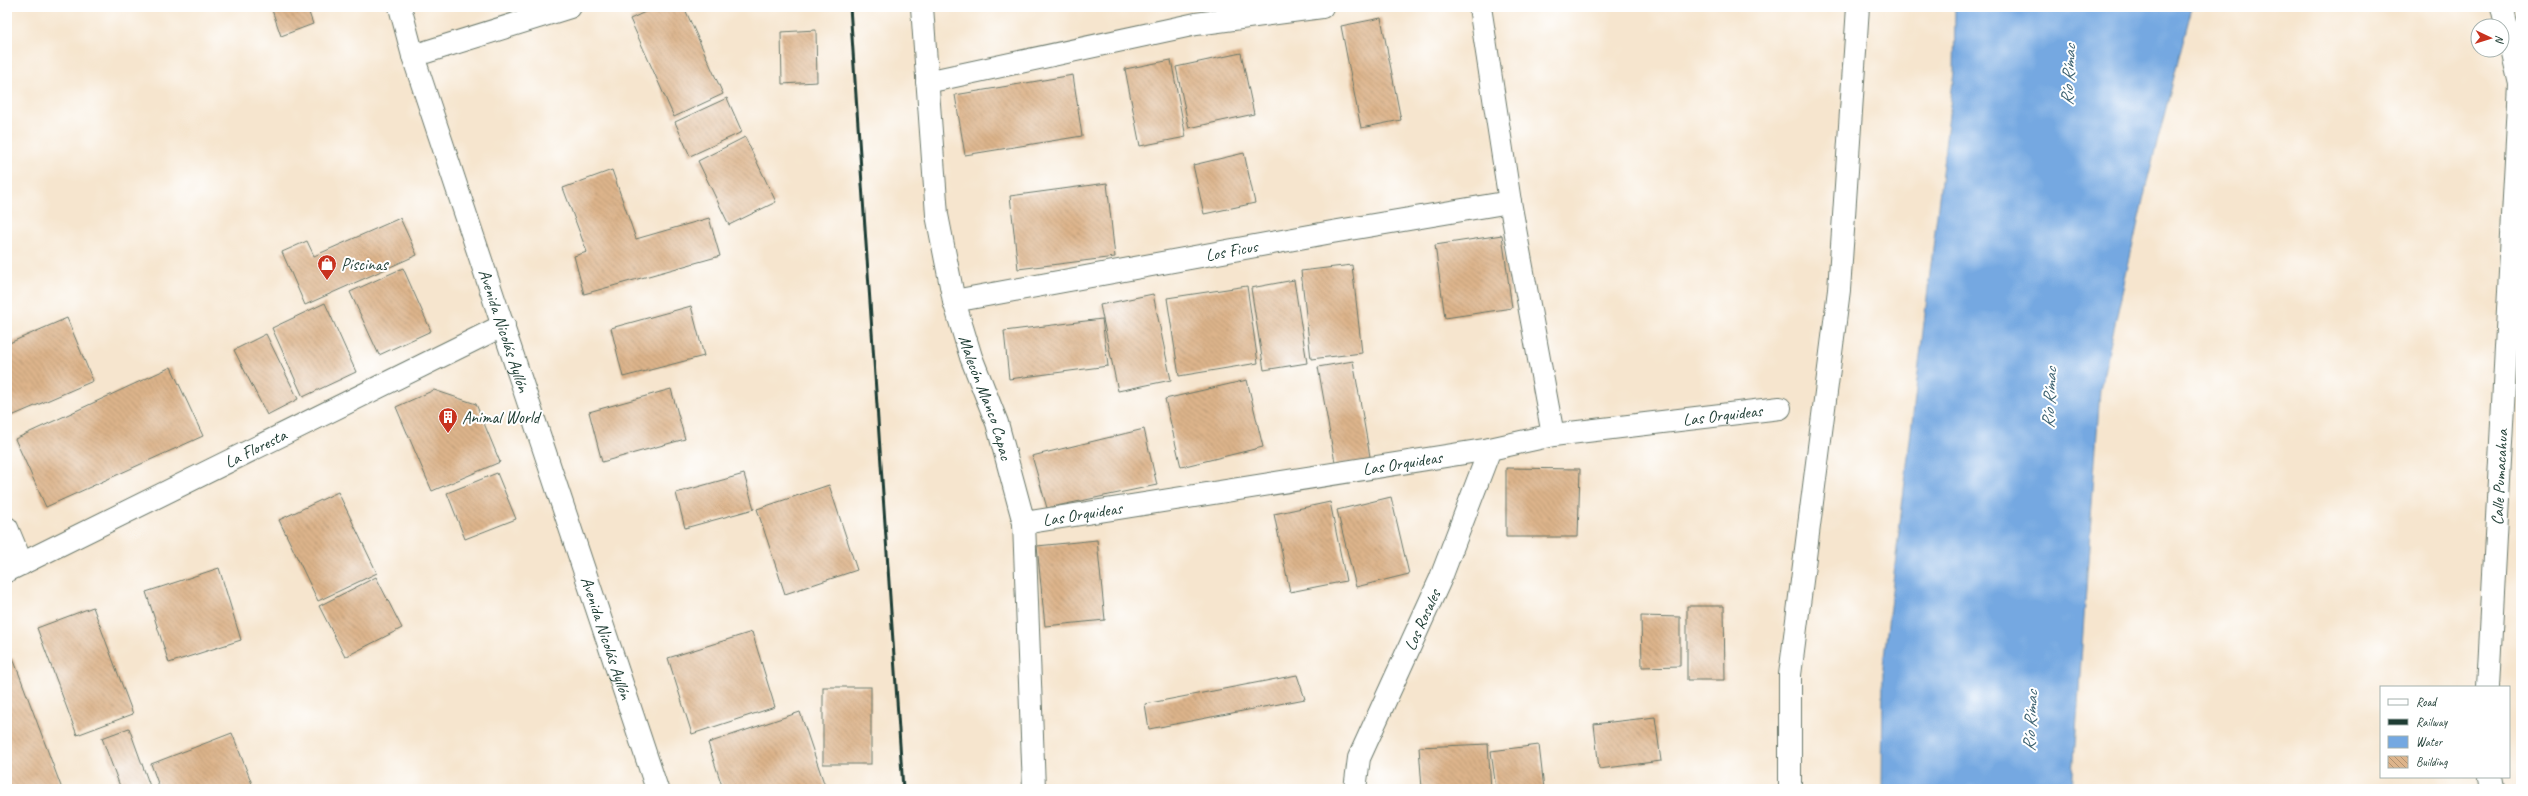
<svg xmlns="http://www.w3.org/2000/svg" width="2528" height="796" font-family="Caveat,sans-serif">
<defs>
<pattern id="building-back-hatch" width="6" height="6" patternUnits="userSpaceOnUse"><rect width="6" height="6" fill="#ddb48b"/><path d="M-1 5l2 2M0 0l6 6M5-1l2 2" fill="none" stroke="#b39472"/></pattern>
</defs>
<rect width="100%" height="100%" fill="#fff"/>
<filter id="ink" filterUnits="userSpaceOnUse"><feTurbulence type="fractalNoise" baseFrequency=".025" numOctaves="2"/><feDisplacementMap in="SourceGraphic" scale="8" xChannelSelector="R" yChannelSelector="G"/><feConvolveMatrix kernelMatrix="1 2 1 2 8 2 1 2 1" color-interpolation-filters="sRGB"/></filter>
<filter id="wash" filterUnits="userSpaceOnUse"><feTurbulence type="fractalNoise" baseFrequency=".012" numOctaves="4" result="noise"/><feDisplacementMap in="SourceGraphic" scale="16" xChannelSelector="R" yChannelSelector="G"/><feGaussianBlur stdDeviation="0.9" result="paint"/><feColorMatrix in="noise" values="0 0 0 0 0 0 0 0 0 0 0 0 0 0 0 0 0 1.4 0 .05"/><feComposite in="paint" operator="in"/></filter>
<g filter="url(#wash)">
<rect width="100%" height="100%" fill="#f6e5ce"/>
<polygon fill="#74a8e1" stroke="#4a728a" points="1955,7 2192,7 2148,178 2100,390 2072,789 1882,789 1883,665 1954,72"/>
<g id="blocks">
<g fill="url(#building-back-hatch)">
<polygon points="279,7 307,7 313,24 281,36 272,10"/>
<polygon points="656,7 684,7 723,94 674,117 630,19"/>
<polygon points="1381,18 1401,120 1361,128 1341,26"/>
<polygon points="816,30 817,82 782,84 781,32"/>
<polygon points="1241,53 1254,114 1189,128 1176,67"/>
<polygon points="1171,60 1186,137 1140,146 1125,69"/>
<polygon points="1073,75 1082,136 965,155 955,95"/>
<polygon points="727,98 742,132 690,156 675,122"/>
<polygon points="745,137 776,202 729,225 698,161"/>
<polygon points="1244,153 1255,203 1204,214 1193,165"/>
<polygon points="612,170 636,239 709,218 720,256 584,294 574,256 587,252 563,188"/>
<polygon points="1107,183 1115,257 1018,269 1010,196"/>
<polygon points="400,218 417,255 305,305 282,252 307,241 314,256"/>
<polygon points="1502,235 1512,308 1445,318 1435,245"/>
<polygon points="1352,265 1362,353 1311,359 1301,271"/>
<polygon points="403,268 431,331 379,355 350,292"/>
<polygon points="1294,280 1307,363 1264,370 1251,288"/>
<polygon points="1247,286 1258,363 1179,376 1167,298"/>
<polygon points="1153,294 1171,380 1118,391 1100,305"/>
<polygon points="325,303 356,372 303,397 272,328"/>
<polygon points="691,306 704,356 623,377 611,328"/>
<polygon points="67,318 93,381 7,418 7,344"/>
<polygon points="1102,319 1108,366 1009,379 1004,331"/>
<polygon points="266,334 298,399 267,415 234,350"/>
<polygon points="1353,361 1371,462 1336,468 1318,367"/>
<polygon points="171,367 203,436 46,507 15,439"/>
<polygon points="1247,380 1263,447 1181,467 1165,399"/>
<polygon points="671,389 685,439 602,462 589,412"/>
<polygon points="434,390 476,404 500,462 432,491 396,407"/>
<polygon points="1144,429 1157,485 1047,508 1032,456"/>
<polygon points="1506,468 1580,469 1578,537 1506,537"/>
<polygon points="497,473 516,519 465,539 447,493"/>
<polygon points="744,474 754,509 685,528 676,493"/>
<polygon points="829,485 857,570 785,594 757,509"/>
<polygon points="338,492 377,573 318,601 279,520"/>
<polygon points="1391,497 1409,574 1356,587 1337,510"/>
<polygon points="1330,502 1346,581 1290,592 1274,514"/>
<polygon points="1097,540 1105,620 1045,626 1037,546"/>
<polygon points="219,568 241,640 169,663 146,592"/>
<polygon points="376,577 402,628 345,657 319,606"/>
<polygon points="1687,606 1724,606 1725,680 1687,680"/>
<polygon points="93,607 133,714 77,735 37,628"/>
<polygon points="1641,616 1680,617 1680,666 1642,667"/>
<polygon points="752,632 775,707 692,734 668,658"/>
<polygon points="13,658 62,789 7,789 7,660"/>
<polygon points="1297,675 1305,699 1149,729 1145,704"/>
<rect x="823" y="687" width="48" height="77"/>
<polygon points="800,712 826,789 723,789 708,743"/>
<polygon points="1655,717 1661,761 1599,769 1594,724"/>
<polygon points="129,728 151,789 121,789 102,738"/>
<polygon points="232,733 254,789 160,789 151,764"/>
<polygon points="1488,744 1491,789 1422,789 1419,747"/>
<polygon points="1539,745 1544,789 1496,789 1491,751"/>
</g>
</g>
</g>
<g filter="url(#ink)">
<use href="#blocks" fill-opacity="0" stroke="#6a786a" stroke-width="1"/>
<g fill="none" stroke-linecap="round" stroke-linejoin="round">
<g stroke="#6a786a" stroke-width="24">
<g id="minor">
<path id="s1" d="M922 7 937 215 954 301 971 357 997 423 1024 523 1034 789"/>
<polyline points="1480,7 1510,202 1553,435"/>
<polyline points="413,56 570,7"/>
<polyline points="927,82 1196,24 1322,7"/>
<path id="s2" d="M954 301 1332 232 1510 202"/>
<path id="s3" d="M1024 523 1490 449 1553 435 1780 408"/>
<polyline points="7,528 22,564"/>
<path id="s4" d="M7 571 504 325"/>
<path id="s5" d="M2488 687 2520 84 2502 7"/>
<polyline points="2490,777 2492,789"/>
<path id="s6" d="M1355 789 1359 758 1440 580 1490 449"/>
<polyline points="1790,789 1790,675 1839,290 1858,7"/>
</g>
</g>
<g stroke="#6a786a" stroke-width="24">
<g id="highway">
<path id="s7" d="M400 7 413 56 657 789"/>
</g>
</g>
<use href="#minor" stroke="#fff" stroke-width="22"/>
<use href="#highway" stroke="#fff" stroke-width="22"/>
<polyline stroke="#1f3d34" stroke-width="3" points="850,7 903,789"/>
</g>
</g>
<defs>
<g id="shop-pin" transform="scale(1)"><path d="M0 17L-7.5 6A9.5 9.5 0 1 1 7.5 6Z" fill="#c8321e" stroke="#fff"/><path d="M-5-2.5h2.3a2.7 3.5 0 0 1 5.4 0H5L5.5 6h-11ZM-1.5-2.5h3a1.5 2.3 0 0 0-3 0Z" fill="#fff"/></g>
<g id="building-pin" transform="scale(1)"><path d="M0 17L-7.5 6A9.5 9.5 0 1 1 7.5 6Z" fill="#c8321e" stroke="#fff"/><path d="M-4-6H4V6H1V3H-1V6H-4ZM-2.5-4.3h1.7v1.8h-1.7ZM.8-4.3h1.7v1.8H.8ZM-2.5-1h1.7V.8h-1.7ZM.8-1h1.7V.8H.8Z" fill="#fff"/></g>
</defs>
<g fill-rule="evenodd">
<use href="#shop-pin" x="327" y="264"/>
<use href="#building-pin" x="448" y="417"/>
</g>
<g text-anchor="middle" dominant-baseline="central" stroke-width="4" stroke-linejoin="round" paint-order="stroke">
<g font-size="17" fill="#1f3d34" stroke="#fff">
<text stroke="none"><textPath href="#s2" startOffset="282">Los Ficus</textPath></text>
<text stroke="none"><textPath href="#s7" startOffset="340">Avenida Nicolás Ayllón</textPath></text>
<text stroke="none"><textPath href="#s1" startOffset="398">Malecón Manco Capac</textPath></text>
<text stroke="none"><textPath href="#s3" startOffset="707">Las Orquideas</textPath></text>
<text stroke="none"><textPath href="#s4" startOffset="277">La Floresta</textPath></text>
<text stroke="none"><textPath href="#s3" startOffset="383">Las Orquideas</textPath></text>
<text stroke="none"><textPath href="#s5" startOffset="210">Calle Pumacahua</textPath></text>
<text stroke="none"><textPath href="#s3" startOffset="59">Las Orquideas</textPath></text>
<text stroke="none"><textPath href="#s6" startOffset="183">Los Rosales</textPath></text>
<text stroke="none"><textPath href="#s7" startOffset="664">Avenida Nicolás Ayllón</textPath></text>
</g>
<g font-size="17" fill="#1f3d34" stroke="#fff" text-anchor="start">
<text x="341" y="264">Piscinas</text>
<text x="462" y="417">Animal World</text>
</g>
<g font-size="18" font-style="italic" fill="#3d6271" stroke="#fff">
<text transform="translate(2068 75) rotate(-87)">Río Rímac</text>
<text transform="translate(2049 398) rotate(-87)">Río Rímac</text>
<text transform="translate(2030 721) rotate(-87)">Río Rímac</text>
</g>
</g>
<rect width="2528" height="796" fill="none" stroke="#fff" stroke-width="24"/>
<rect x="2380" y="686" width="130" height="92" fill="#ffffff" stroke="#a5b1ae"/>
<rect x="2388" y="699" width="20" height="6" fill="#ffffff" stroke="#a5b1ae"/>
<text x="2416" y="706" font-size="12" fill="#1f3d34">Road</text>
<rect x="2388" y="719" width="20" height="6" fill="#1f3d34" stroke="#a5b1ae"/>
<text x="2416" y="726" font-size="12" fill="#1f3d34">Railway</text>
<rect x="2388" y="736" width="20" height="12" fill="#74a8e1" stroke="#a5b1ae"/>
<text x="2416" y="746" font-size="12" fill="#1f3d34">Water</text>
<rect x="2388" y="756" width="20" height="12" fill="url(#building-back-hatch)" stroke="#a5b1ae"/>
<text x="2416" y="766" font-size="12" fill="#1f3d34">Building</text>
<g transform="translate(2490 38) rotate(94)"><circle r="19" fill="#ffffff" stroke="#a5b1ae"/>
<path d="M0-3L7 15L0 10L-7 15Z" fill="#c8321e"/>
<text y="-6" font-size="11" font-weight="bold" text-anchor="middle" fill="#1f3d34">N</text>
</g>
</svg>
